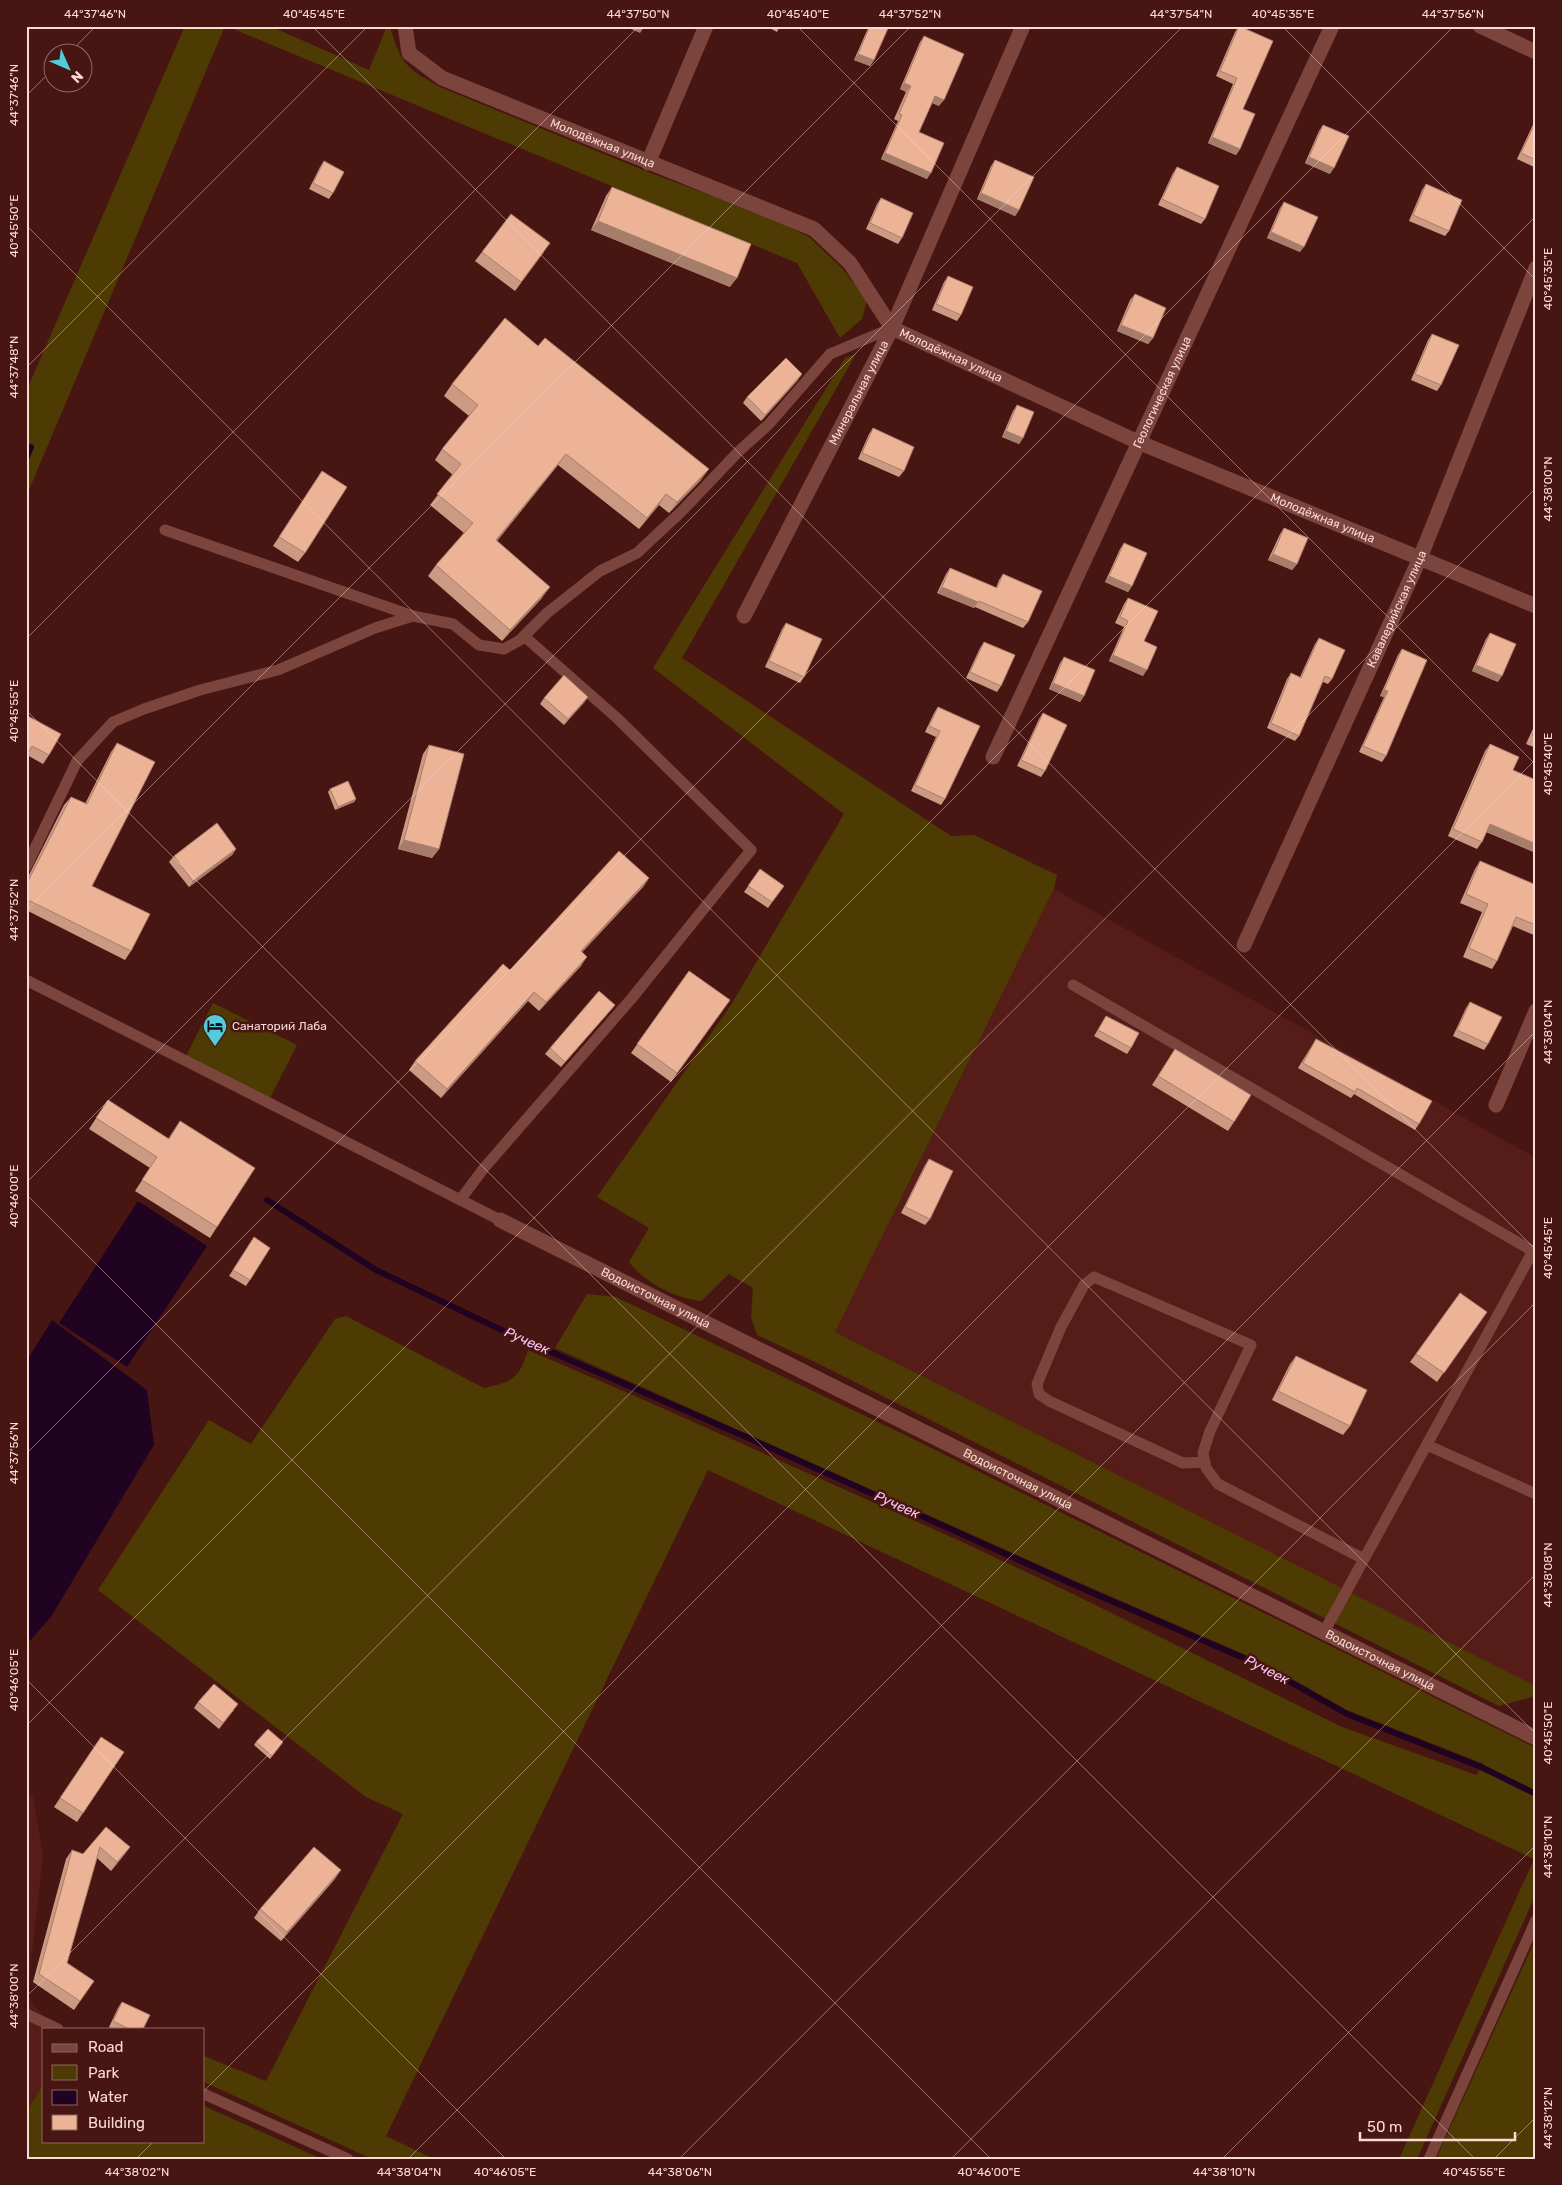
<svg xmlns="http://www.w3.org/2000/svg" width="1562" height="2185" font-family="Rubik,sans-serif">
<rect width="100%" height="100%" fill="#481612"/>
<g fill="#561c18">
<polygon points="1054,889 1536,1158 1536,1686 835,1332"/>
<polygon points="26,1792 33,1797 43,1855 27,1997 55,2029 44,2029 44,2082 26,2113"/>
</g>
<g fill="#4e3b03">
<polygon points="185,26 225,26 26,497 26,392"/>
<path d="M226 26H270L369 70 387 26H390C400 64 408 70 442 88L653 174 770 217 809 237 841 267 867 300 862 319 840 338 797 263Z"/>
<path d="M856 354 682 658 951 836 974 835 1057 875 1054 889 835 1332 1536 1686V1696L1499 1706 819 1364 757 1335 751 1317 753 1288 729 1274 701 1301C675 1298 645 1283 629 1262L649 1228 597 1197 731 1005 844 814 653 668 845 358Z"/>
<polygon points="213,1003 297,1045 270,1098 186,1056"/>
<path d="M587 1294 616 1297 903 1434 1536 1748V1894L1417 2159H1399L1534 1859 708 1470 386 2136 434 2159H372L204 2082V2056L266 2081 403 1814 366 1797 98 1590 209 1420 251 1444 335 1319 346 1316 484 1388C512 1382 519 1379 528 1350L644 1400 960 1541 1071 1593 1342 1727 1476 1775 1484 1764 1347 1710 1262 1662 1071 1579 555 1348Z"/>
<polygon points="1536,1938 1536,2159 1436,2159 1439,2152"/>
<polygon points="44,2082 44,2141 204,2141 204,2106 322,2159 26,2159 26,2113"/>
</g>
<g fill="#1f0320">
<polygon points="138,1201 207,1246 127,1367 59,1323"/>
<polygon points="52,1320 147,1390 154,1445 51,1617 26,1645 26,1362"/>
</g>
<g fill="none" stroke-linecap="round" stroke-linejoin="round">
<g stroke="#1f0320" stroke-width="6">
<polyline points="26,459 31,447"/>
<polyline points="267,1200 376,1270 510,1334 753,1440 1070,1583 1262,1666 1347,1714 1481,1767 1536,1794"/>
</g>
<g stroke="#7b443d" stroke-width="11">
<polyline points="165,530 413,616"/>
<polyline points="26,867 77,761 113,722 144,709 200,690 278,670 375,628 413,616 453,624 479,645 504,649 520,640 547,613 600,571 637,553 681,512 739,451 769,424 830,354 892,328"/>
<polyline points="26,980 500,1220"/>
<polyline points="1073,985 1536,1253"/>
<polyline points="460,1200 484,1168 632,998 751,850 618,719 524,636"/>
<polyline points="1427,1445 1536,1494"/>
<polyline points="1205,1462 1183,1463 1049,1401 1039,1394 1037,1384 1061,1327 1084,1285 1094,1277 1251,1345 1210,1431 1203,1453 1206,1468 1218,1484 1364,1559"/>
<polyline points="1324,1632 1533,1251"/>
<polyline points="26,2014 58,2029"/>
<polyline points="204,2094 348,2159"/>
<polyline points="1429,2159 1536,1920"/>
</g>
<g stroke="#7b443d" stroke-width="15">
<path id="s1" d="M405 26 409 53 442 78 814 229 850 263 892 328 1138 442 1536 606"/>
<polyline points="1480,26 1536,52"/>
<polyline points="648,163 706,26"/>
<path id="s2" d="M744 616 892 328 1023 26"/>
<path id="s3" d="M993 757 1332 26"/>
<path id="s4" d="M1244 945 1420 558 1536 268"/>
<polyline points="1496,1105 1536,1011"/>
<path id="s5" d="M500 1220 1536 1738"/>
</g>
</g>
<g fill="#cc9a82">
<polygon points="766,26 780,26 777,32"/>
<polygon points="869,26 889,26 874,60 870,66 854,60"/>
<polygon points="1239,26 1240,149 1236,155 1208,143 1233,84 1216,76 1235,32"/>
<polygon points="924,36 939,106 932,103 919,132 927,179 881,159 898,121 894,119 906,92 900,89 920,42"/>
<polygon points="1536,118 1536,168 1517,159"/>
<polygon points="1323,125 1330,174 1305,163 1319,131"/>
<polygon points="995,160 1019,210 1015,216 977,199 991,166"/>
<polygon points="324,161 333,193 329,199 309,189 320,167"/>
<polygon points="1177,167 1205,219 1201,224 1158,205 1173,173"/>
<polygon points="1426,184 1449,231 1445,236 1409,221 1422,190"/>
<polygon points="612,187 730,287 591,230 606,196"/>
<polygon points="881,198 902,238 898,244 866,229 877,204"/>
<polygon points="1284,202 1300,252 1267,238 1280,208"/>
<polygon points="482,252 544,252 515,291 475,261"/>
<polygon points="948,276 961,315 957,321 932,310 944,282"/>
<polygon points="1135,294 1153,338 1148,344 1117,331 1130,300"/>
<polygon points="1432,334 1441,385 1437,391 1411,380 1428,340"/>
<polygon points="798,380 761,421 743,403 747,397"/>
<polygon points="452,384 701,480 669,513 659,505 639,529 558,465 497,541 542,598 502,641 428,576 436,565 464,533 430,505 453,475 435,460 442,449 469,416 444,396"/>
<polygon points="1017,405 1023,438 1019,444 1002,437 1013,411"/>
<polygon points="873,428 904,471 899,477 858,459 869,434"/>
<polygon points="316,480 305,553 298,562 273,546"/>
<polygon points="1284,528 1297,564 1292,570 1268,560 1280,534"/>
<polygon points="1124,543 1132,586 1128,592 1105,582 1120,549"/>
<polygon points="950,568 996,588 999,580 1003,574 1028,622 1023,628 975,607 974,608 937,593 946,574"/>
<polygon points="1128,598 1144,641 1143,676 1109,661 1124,627 1115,623 1124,604"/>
<polygon points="786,623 804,677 800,683 765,667 782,629"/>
<polygon points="1490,633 1498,682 1472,671 1486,639"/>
<polygon points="1319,638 1332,679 1328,684 1323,682 1299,736 1295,741 1267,728 1287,679 1291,673 1300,677 1315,644"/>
<polygon points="984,642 1001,686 997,692 966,678 980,648"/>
<polygon points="1402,649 1386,756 1382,762 1359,752 1384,697 1380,696 1398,655"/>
<polygon points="1064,657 1084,696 1080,702 1049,689 1060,663"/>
<polygon points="588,697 564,725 540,704 544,698"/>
<polygon points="938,707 945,799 941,805 911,791 936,737 925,732 934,713"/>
<polygon points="1043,713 1045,771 1041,777 1017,766 1039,719"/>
<polygon points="26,715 49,755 43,764 27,755"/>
<polygon points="1536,722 1536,748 1526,744"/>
<polygon points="117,743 92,886 131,951 125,960 26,910 26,881 64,805 71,797 85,804 111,752"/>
<polygon points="1490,744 1513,770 1536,853 1486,832 1482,842 1477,849 1448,836 1485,751"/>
<polygon points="429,745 439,849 432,858 398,849 423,754"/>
<polygon points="330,789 356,799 354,802 335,810 328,792"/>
<polygon points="236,849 232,855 189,887 169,862 174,856"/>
<polygon points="1480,861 1536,885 1536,936 1513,926 1497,961 1492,969 1463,957 1482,912 1460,903 1475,869"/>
<polygon points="760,869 784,886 768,908 744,892"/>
<polygon points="649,878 643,887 582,952 581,966 539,1011 528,1001 441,1098 409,1070 415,1061 510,970"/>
<polygon points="689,971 730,1000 671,1082 631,1053"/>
<polygon points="1470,1002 1488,1044 1484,1050 1453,1036 1466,1008"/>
<polygon points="615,1005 610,1011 561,1067 545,1054 550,1048"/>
<polygon points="1106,1016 1131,1048 1127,1054 1094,1036"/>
<polygon points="1316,1039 1419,1124 1415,1130 1354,1094 1351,1098 1298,1068"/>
<polygon points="1175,1049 1234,1122 1228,1131 1152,1085"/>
<polygon points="108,1100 168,1139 180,1121 217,1227 210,1238 135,1191 150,1168 89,1129"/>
<polygon points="929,1159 930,1219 925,1225 901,1213 925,1165"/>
<polygon points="254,1237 270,1248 246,1286 229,1276"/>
<polygon points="1460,1293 1487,1312 1437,1382 1410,1362"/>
<polygon points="1296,1356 1350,1426 1343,1435 1272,1400 1290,1364"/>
<polygon points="198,1702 234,1710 219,1729 194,1708"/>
<polygon points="101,1737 124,1752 77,1822 54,1807"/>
<polygon points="256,1742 281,1745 270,1759 254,1745"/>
<polygon points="106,1827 130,1847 124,1855 111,1871 97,1858 67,1963 94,1981 74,2010 33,1982 66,1859 72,1850 83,1854"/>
<polygon points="335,1879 281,1941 254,1918 260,1909"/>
<polygon points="122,2002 143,2029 112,2029 109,2027 118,2008"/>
</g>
<g fill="#a67d6a">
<polygon points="624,26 642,26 644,27 640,33"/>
<polygon points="858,54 874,60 870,66 854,60"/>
<polygon points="904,83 911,86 906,92 900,89"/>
<polygon points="935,96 944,100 939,106 931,102"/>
<polygon points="1212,137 1240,149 1236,155 1208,143"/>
<polygon points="885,153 931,173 927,179 881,159"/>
<polygon points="1309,157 1334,168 1330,174 1305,163"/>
<polygon points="981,193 1019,210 1015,216 977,199"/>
<polygon points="598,221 737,278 730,287 591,230"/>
<polygon points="1271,232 1304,247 1300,252 1267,238"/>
<polygon points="1121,325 1153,338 1148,344 1117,331"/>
<polygon points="802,374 798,380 761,421 765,415"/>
<polygon points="1006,431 1023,438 1019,444 1002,437"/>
<polygon points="566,454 558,465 489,551 496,540"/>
<polygon points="709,469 701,480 669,513 677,502"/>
<polygon points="666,494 659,505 639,529 647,518"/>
<polygon points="1273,554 1297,564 1292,570 1268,560"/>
<polygon points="1109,576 1132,586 1128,592 1105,582"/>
<polygon points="550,587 542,598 502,641 510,630"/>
<polygon points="942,587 978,602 974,608 937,593"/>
<polygon points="1113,655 1147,670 1143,676 1109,661"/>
<polygon points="1476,665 1502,676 1498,682 1472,671"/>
<polygon points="1053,683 1084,696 1080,702 1049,689"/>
<polygon points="1384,690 1388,691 1384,697 1380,696"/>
<polygon points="588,697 584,703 564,725 568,719"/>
<polygon points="356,799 354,802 335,810 338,807"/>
<polygon points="1490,824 1536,844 1536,853 1485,831"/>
<polygon points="404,840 439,849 432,858 398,849"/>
<polygon points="236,849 232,855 189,887 193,881"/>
<polygon points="649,878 643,887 575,960 581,951"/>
<polygon points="587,957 581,966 539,1011 546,1002"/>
<polygon points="534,992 528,1001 441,1098 447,1089"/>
<polygon points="615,1005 610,1011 561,1067 565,1062"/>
<polygon points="130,1847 124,1855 111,1871 117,1862"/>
<polygon points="341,1870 335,1879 281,1941 287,1932"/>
</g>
<g fill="#edb397" stroke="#a67d6a">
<polygon points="870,26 889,26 874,60 858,54"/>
<polygon points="1239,26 1273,41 1243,109 1255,114 1240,149 1212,137 1237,78 1220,71"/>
<polygon points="924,36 964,54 944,100 935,96 919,132 944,143 931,173 885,153 902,115 899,114 911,86 904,83"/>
<polygon points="1536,121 1536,160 1521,153"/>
<polygon points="1323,125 1349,136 1334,168 1309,157"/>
<polygon points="995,160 1034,177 1019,210 981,193"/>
<polygon points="324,161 344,172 333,193 313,183"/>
<polygon points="1177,167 1219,186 1205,219 1162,199"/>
<polygon points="1426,184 1462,200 1449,231 1413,215"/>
<polygon points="612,187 751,244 737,278 598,221"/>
<polygon points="881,198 913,213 902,238 870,223"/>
<polygon points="1284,202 1318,217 1304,247 1271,232"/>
<polygon points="511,214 550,243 521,282 482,252"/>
<polygon points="948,276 973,287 961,315 936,304"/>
<polygon points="1135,294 1166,308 1153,338 1121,325"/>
<polygon points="505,318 538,346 545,338 709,469 677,502 666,494 647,518 566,454 496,540 550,587 510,630 436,565 473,523 437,494 461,464 442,449 478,405 452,384"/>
<polygon points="1432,334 1459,345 1441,385 1415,374"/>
<polygon points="786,358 802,374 765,415 747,397"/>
<polygon points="1017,405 1034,412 1023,438 1006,431"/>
<polygon points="873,428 914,447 904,471 862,453"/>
<polygon points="322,471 347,487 305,553 279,537"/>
<polygon points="1284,528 1308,538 1297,564 1273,554"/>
<polygon points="1124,543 1147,553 1132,586 1109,576"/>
<polygon points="950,568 997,588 1003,574 1042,591 1028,622 979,601 978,602 942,587"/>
<polygon points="1128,598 1158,611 1144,641 1157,647 1147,670 1113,655 1128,621 1120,617"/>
<polygon points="786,623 822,639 804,677 769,661"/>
<polygon points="1490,633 1516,644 1502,676 1476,665"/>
<polygon points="1319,638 1345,650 1332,679 1325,676 1299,736 1271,723 1291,673 1301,678"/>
<polygon points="984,642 1015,655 1001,686 970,672"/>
<polygon points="1402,649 1427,660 1386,756 1363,746 1388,691 1384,690"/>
<polygon points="1064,657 1095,670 1084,696 1053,683"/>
<polygon points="564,675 588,697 568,719 544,698"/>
<polygon points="938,707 980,726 945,799 915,785 940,731 929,726"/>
<polygon points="1043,713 1067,725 1045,771 1021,760"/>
<polygon points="26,715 61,734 49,755 32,746 26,757"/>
<polygon points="1536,728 1536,737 1532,735"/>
<polygon points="117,743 155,762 92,886 150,914 131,951 26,899 26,885 71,797 87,804"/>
<polygon points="1490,744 1519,757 1513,770 1536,780 1536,844 1490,824 1482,842 1453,829"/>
<polygon points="429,745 464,754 439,849 404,840"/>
<polygon points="348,781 356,799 338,807 330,789"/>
<polygon points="217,823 236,849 193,881 174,856"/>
<polygon points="619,851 649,878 581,951 587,957 546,1002 534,992 447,1089 415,1061 503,964 510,970"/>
<polygon points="1480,861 1536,885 1536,925 1516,917 1497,961 1469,948 1488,904 1466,894"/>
<polygon points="760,869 784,886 772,902 748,886"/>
<polygon points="689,971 730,1000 677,1073 637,1044"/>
<polygon points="599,991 615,1005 565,1062 550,1048"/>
<polygon points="1470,1002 1502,1017 1488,1044 1457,1030"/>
<polygon points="1106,1016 1139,1033 1131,1048 1098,1030"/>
<polygon points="1316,1039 1432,1101 1419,1124 1357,1088 1355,1092 1303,1063"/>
<polygon points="1175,1049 1251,1095 1234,1122 1158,1076"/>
<polygon points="108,1100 169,1139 180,1121 255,1168 217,1227 142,1180 157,1157 96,1118"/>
<polygon points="929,1159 953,1171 930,1219 905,1207"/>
<polygon points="254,1237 270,1248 250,1280 233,1270"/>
<polygon points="1460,1293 1487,1312 1444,1373 1416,1354"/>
<polygon points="1296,1356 1367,1390 1350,1426 1278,1391"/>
<polygon points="214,1684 238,1704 223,1723 198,1702"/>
<polygon points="268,1729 283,1742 272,1756 256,1742"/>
<polygon points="101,1737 124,1752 83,1813 60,1798"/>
<polygon points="106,1827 130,1847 117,1862 100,1847 67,1963 94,1981 80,2001 39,1974 72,1850 83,1854"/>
<polygon points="314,1847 341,1870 287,1932 260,1909"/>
<polygon points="122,2002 150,2015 143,2029 129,2029 113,2021"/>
</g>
<path fill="none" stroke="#fbd9d4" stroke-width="1" stroke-opacity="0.45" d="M312 26 1536 1250M797 26 1536 765M1282 26 1536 280M70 52 96 26M26 96 52 70M26 225 1536 1734M26 368 368 26M26 639 639 26M26 710 1475 2159M26 911 911 26M26 1183 1183 26M26 1194 991 2159M26 1454 1454 26M26 1679 506 2159M26 1726 1536 216M26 1997 1536 488M204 2091 1536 759M136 2159 154 2141M408 2159 1536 1031M679 2159 1536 1302M951 2159 1536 1574M1222 2159 1536 1845M1494 2159 1536 2117"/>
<defs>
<g id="hotel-pin" transform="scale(1.25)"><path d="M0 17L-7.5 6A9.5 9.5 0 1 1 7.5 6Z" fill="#53cbdb" stroke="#481612"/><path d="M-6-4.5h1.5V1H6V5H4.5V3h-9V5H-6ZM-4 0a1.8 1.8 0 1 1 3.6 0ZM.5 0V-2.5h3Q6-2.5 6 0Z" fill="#111"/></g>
</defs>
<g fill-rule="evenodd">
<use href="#hotel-pin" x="215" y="1026"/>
</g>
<g text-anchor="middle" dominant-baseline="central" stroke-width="5" stroke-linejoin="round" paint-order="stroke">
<g font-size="12" fill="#fbd9d4" stroke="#481612">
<text stroke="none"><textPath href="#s1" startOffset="242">Молодёжная улица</textPath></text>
<text stroke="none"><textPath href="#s1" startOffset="662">Молодёжная улица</textPath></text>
<text stroke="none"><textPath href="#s3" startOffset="402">Геологическая улица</textPath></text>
<text stroke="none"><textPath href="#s2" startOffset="251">Минеральная улица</textPath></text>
<text stroke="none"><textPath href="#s1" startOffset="1068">Молодёжная улица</textPath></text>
<text stroke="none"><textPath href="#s4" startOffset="369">Кавалерийская улица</textPath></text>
<text stroke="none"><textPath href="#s5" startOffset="174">Водоисточная улица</textPath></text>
<text stroke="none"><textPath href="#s5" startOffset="579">Водоисточная улица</textPath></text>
<text stroke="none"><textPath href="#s5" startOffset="984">Водоисточная улица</textPath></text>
</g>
<g font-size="12" fill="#fbd9d4" stroke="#481612" text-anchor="start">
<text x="232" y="1026">Санаторий Лаба</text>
</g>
<g font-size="14" font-style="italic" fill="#f5c6f3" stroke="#481612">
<text transform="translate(527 1341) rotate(24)">Ручеек</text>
<text transform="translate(897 1505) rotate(24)">Ручеек</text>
<text transform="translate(1267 1670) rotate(27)">Ручеек</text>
</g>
</g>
<rect width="1562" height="2185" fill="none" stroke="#481612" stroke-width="55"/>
<rect x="42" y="2028" width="162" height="115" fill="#481612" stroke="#906460"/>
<rect x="52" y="2044" width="25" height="8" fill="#7b443d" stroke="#906460"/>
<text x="88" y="2052" font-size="15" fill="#fbd9d4">Road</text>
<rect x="52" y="2065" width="25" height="15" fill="#4e3b03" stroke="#906460"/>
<text x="88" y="2078" font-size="15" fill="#fbd9d4">Park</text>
<rect x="52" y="2090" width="25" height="15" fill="#1f0320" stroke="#906460"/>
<text x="88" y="2102" font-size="15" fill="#fbd9d4">Water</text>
<rect x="52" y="2115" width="25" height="15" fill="#edb397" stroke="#906460"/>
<text x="88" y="2128" font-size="15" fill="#fbd9d4">Building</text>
<g transform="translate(68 68) rotate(135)"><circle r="24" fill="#481612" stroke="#906460"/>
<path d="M0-4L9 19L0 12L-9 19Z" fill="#53cbdb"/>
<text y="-8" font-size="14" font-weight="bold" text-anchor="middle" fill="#fbd9d4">N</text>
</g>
<path d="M1360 2132v8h155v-8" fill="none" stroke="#fbd9d4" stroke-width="2.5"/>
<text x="1367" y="2132" font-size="15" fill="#fbd9d4" stroke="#481612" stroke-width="4" paint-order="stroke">50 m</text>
<rect x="28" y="28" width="1506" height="2130" fill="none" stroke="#fbd9d4" stroke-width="2"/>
<g font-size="12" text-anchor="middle" fill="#fbd9d4">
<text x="95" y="18">44°37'46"N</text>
<text x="314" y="18">40°45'45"E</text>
<text x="638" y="18">44°37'50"N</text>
<text x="798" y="18">40°45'40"E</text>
<text x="910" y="18">44°37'52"N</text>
<text x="1181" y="18">44°37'54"N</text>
<text x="1283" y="18">40°45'35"E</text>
<text x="1453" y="18">44°37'56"N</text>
<text transform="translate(14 95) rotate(-90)" y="4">44°37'46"N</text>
<text transform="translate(14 226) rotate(-90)" y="4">40°45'50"E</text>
<text transform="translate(1548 279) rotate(-90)" y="4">40°45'35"E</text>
<text transform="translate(14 367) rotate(-90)" y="4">44°37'48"N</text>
<text transform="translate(1548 489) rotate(-90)" y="4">44°38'00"N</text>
<text transform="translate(14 711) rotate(-90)" y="4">40°45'55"E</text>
<text transform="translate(1548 764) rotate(-90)" y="4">40°45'40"E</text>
<text transform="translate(14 910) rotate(-90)" y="4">44°37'52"N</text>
<text transform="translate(1548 1032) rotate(-90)" y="4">44°38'04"N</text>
<text transform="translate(14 1196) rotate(-90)" y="4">40°46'00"E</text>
<text transform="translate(1548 1248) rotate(-90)" y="4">40°45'45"E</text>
<text transform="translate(14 1453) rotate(-90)" y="4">44°37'56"N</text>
<text transform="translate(1548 1575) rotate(-90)" y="4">44°38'08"N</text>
<text transform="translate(14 1680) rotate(-90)" y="4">40°46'05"E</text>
<text transform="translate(1548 1733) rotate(-90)" y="4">40°45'50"E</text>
<text transform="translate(1548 1847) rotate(-90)" y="4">44°38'10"N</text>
<text transform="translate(14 1996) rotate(-90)" y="4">44°38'00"N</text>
<text transform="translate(1548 2118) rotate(-90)" y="4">44°38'12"N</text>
<text x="137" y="2176">44°38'02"N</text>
<text x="409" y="2176">44°38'04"N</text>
<text x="505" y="2176">40°46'05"E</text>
<text x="680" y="2176">44°38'06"N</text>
<text x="989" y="2176">40°46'00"E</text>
<text x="1224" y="2176">44°38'10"N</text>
<text x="1474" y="2176">40°45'55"E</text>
</g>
</svg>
